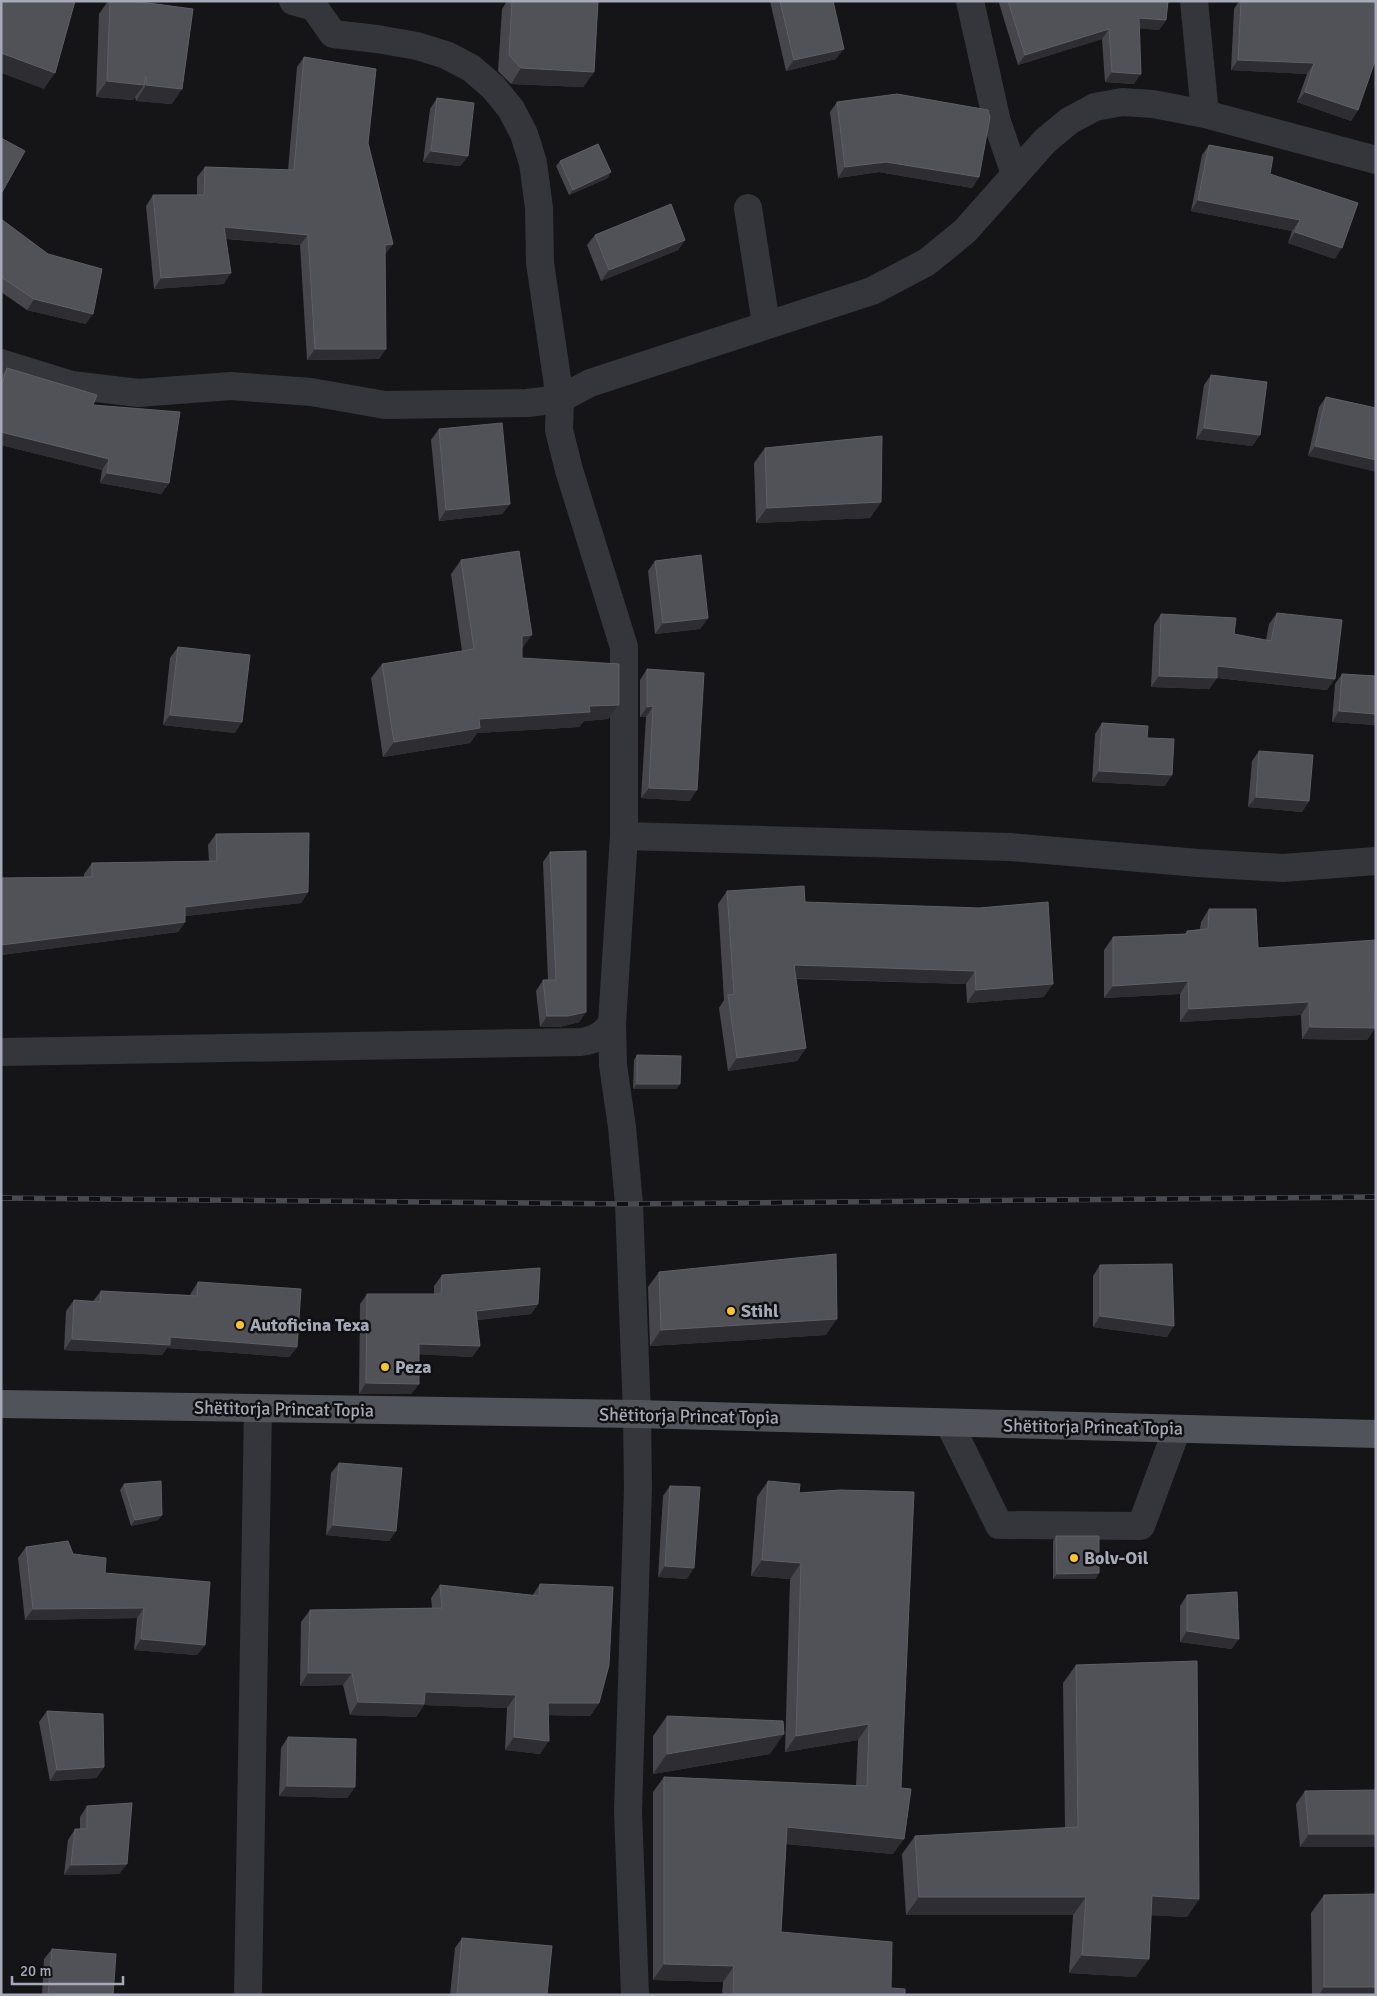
<svg xmlns="http://www.w3.org/2000/svg" width="1377" height="1996" font-family="Signika,sans-serif">
<rect width="100%" height="100%" fill="#151517"/>
<g fill="none" stroke-linecap="round" stroke-linejoin="round">
<g stroke="#35363c" stroke-width="28">
<polyline points="293,1 314,7 333,34 377,39 417,46 446,55 471,68 493,87 511,109 524,134 533,163 539,208 540,263 560,399 559,430 569,470 624,647 624,836 612,1023 613,1065 622,1127 629,1204 637,1414 638,1488 628,1811 635,1995"/>
<polyline points="970,1 997,122 1015,174"/>
<polyline points="1194,1 1205,114"/>
<polyline points="748,208 766,324"/>
<polyline points="1,363 72,385 138,393 231,386 311,392 385,405 527,403 560,399 590,383 872,291 927,262 965,231 1045,141 1069,121 1095,107 1122,102 1153,104 1205,114 1376,160"/>
<polyline points="624,836 1010,847 1198,863 1283,868 1376,861"/>
<path d="M1 1052 581 1042C595 1040 604 1035 612 1023"/>
<polyline points="949,1423 999,1525 1141,1526 1177,1429"/>
<polyline points="248,1995 258,1408"/>
</g>
<polyline stroke="#51535b" stroke-width="28" points="1,1404 637,1414 1376,1434"/>
<g stroke="#484a51" stroke-width="5.5">
<polyline id="rail" points="1,1198 629,1204 1376,1197"/>
</g>
<use href="#rail" stroke="#101012" stroke-width="4" stroke-dasharray="11" stroke-linecap="butt"/>
</g>
<g fill="#46464c">
<polygon points="108,1 133,1 172,104 136,101 135,97 133,100 96,97 99,14"/>
<polygon points="507,1 598,1 594,72 583,87 511,84 498,71 502,9"/>
<polygon points="770,1 833,1 836,59 786,71"/>
<polygon points="1000,1 1168,1 1166,20 1159,30 1139,28 1134,84 1105,82 1102,39 1018,65 999,3"/>
<polygon points="1239,1 1376,1 1358,110 1351,121 1297,102 1307,74 1231,70 1234,9"/>
<polygon points="304,57 368,143 393,244 385,254 379,359 307,360 300,245 226,239 224,284 154,289 146,206 153,195 197,195 197,177 205,167 288,170 297,67"/>
<polygon points="437,98 468,156 460,166 423,162 430,109"/>
<polygon points="837,102 979,177 972,188 879,172 838,178 830,112"/>
<polygon points="1209,145 1270,174 1335,259 1288,243 1292,231 1191,211 1202,155"/>
<polygon points="560,161 608,178 569,195 556,166"/>
<polygon points="1,219 86,324 27,310 1,292"/>
<polygon points="595,235 685,240 678,250 601,281 587,245"/>
<polygon points="7,368 93,405 169,483 161,494 100,483 102,470 1,445 1,377"/>
<polygon points="1211,375 1260,435 1252,446 1196,439 1204,385"/>
<polygon points="1326,397 1376,408 1308,456 1319,407"/>
<polygon points="439,429 510,504 502,514 439,521 431,440"/>
<polygon points="765,448 881,502 870,518 756,523 754,463"/>
<polygon points="461,560 522,649 522,658 619,705 608,719 584,721 579,727 477,733 470,743 383,757 371,678 382,664 462,651 451,574"/>
<polygon points="655,561 708,618 700,629 655,634 648,571"/>
<polygon points="1277,613 1327,690 1217,678 1209,689 1151,687 1154,625 1161,614 1234,634 1266,640 1269,624"/>
<polygon points="178,647 235,733 163,725 170,658"/>
<polygon points="647,669 690,801 641,798 646,717 640,717 640,680"/>
<polygon points="1342,674 1376,676 1376,725 1332,722 1335,684"/>
<polygon points="1102,723 1147,738 1165,786 1092,782 1095,734"/>
<polygon points="1259,751 1309,801 1302,812 1248,807 1252,761"/>
<polygon points="216,834 308,892 301,903 185,916 185,922 178,932 1,955 1,878 84,877 84,874 92,863 209,862 208,845"/>
<polygon points="550,852 586,1012 579,1022 560,1027 540,1027 536,991 543,980 548,980 543,862"/>
<polygon points="727,891 805,902 1044,997 967,1003 966,984 796,979 806,1048 797,1061 728,1071 719,1008 724,1000 718,904"/>
<polygon points="1209,909 1258,948 1375,1028 1367,1040 1302,1039 1301,1015 1180,1022 1180,994 1104,998 1104,950 1113,937 1185,934 1187,931 1200,929 1201,922"/>
<polygon points="637,1055 680,1084 676,1089 633,1089 634,1060"/>
<polygon points="1100,1265 1167,1337 1093,1327 1093,1276"/>
<polygon points="659,1272 826,1335 650,1346 648,1287"/>
<polygon points="442,1275 538,1304 531,1314 477,1320 480,1346 472,1357 419,1354 419,1384 411,1394 359,1394 360,1304 367,1294 434,1294 434,1286"/>
<polygon points="198,1282 297,1347 289,1357 167,1348 162,1355 64,1350 66,1311 74,1300 93,1301 101,1291 190,1295 191,1293"/>
<polygon points="339,1463 396,1531 389,1541 326,1535 331,1473"/>
<polygon points="768,1481 799,1493 840,1490 893,1854 786,1844 781,1932 905,1995 722,1995 723,1982 653,1980 653,1792 664,1777 856,1786 858,1740 785,1752 790,1579 751,1576 757,1497"/>
<polygon points="124,1484 162,1515 158,1520 131,1526 120,1490"/>
<polygon points="670,1486 687,1579 658,1577 663,1496"/>
<polygon points="1056,1536 1099,1573 1095,1579 1053,1579 1053,1541"/>
<polygon points="26,1547 73,1554 105,1573 205,1645 197,1655 134,1650 137,1618 25,1620 18,1558"/>
<polygon points="540,1584 599,1703 590,1716 548,1715 540,1754 505,1750 507,1708 424,1705 416,1717 350,1715 343,1685 300,1686 301,1622 310,1610 432,1608 431,1598 440,1585 532,1596"/>
<polygon points="1187,1595 1232,1649 1180,1642 1180,1606"/>
<polygon points="1076,1665 1199,1899 1187,1917 1151,1915 1136,1977 1069,1973 1073,1915 906,1915 902,1854 915,1836 1065,1828 1063,1683"/>
<polygon points="47,1711 104,1767 96,1778 50,1781 39,1722"/>
<polygon points="667,1716 770,1754 653,1774 653,1736"/>
<polygon points="288,1737 355,1787 347,1798 279,1796 281,1748"/>
<polygon points="1376,1790 1376,1847 1300,1847 1296,1804 1305,1791"/>
<polygon points="87,1806 127,1864 119,1874 64,1875 68,1840 75,1829 80,1829 80,1817"/>
<polygon points="1324,1895 1376,1995 1312,1995 1311,1913"/>
<polygon points="462,1938 547,1995 450,1995 455,1948"/>
<polygon points="52,1949 113,1995 42,1995 44,1959"/>
</g>
<g fill="#2e2e32">
<polygon points="1139,18 1166,20 1159,30 1132,28"/>
<polygon points="1109,29 1102,39 1018,65 1025,55"/>
<polygon points="844,49 836,59 786,71 794,60"/>
<polygon points="1,53 55,73 44,89 1,73"/>
<polygon points="1238,60 1314,63 1307,74 1231,70"/>
<polygon points="521,68 594,72 583,87 511,84"/>
<polygon points="1112,72 1141,74 1134,84 1105,82"/>
<polygon points="107,81 144,85 133,100 96,97"/>
<polygon points="146,85 182,89 172,104 136,101"/>
<polygon points="1305,92 1358,110 1351,121 1297,102"/>
<polygon points="431,151 468,156 460,166 423,162"/>
<polygon points="886,162 979,177 972,188 879,172 838,178 845,167"/>
<polygon points="611,172 608,178 569,195 573,190"/>
<polygon points="1198,200 1300,220 1292,231 1191,211"/>
<polygon points="224,227 308,235 300,245 216,238"/>
<polygon points="1295,232 1342,248 1335,259 1288,243"/>
<polygon points="685,240 678,250 601,281 609,270"/>
<polygon points="393,244 386,254 378,255 385,245"/>
<polygon points="231,273 224,284 154,289 161,278"/>
<polygon points="34,299 93,314 86,324 27,310"/>
<polygon points="315,349 386,349 379,359 307,360"/>
<polygon points="1204,428 1260,435 1252,446 1196,439"/>
<polygon points="1,432 109,459 102,470 1,445"/>
<polygon points="1315,446 1376,460 1376,472 1308,456"/>
<polygon points="107,473 169,483 161,494 100,483"/>
<polygon points="881,502 870,518 756,523 767,508"/>
<polygon points="510,504 502,514 439,521 446,510"/>
<polygon points="708,618 700,629 655,634 663,623"/>
<polygon points="532,635 521,650 522,636"/>
<polygon points="1217,666 1335,679 1327,690 1210,677"/>
<polygon points="1159,676 1217,678 1209,689 1151,687"/>
<polygon points="619,705 608,719 584,721 579,727 477,733 470,743 383,757 394,742 479,719 589,706"/>
<polygon points="653,706 646,717 640,717 647,707"/>
<polygon points="1339,711 1376,714 1376,725 1332,722"/>
<polygon points="170,715 242,722 235,733 163,725"/>
<polygon points="1099,771 1172,775 1165,786 1092,782"/>
<polygon points="649,788 697,790 690,801 641,798"/>
<polygon points="1256,797 1309,801 1302,812 1248,807"/>
<polygon points="308,892 301,903 178,917 185,907"/>
<polygon points="185,922 178,932 1,955 1,945"/>
<polygon points="794,965 975,971 966,984 785,978"/>
<polygon points="1188,981 1180,994 1104,998 1113,986"/>
<polygon points="1053,984 1044,997 967,1003 976,990"/>
<polygon points="1309,1002 1301,1015 1180,1022 1189,1009"/>
<polygon points="586,1012 579,1022 560,1027 540,1027 547,1016"/>
<polygon points="1310,1027 1375,1028 1367,1040 1302,1039"/>
<polygon points="806,1048 797,1061 728,1071 737,1058"/>
<polygon points="637,1084 680,1084 676,1089 633,1089"/>
<polygon points="538,1304 531,1314 469,1321 476,1311"/>
<polygon points="1100,1316 1174,1326 1167,1337 1093,1327"/>
<polygon points="837,1319 826,1335 650,1346 661,1330"/>
<polygon points="170,1337 297,1347 289,1357 167,1348 162,1355 64,1350 72,1339"/>
<polygon points="419,1344 480,1346 472,1357 412,1354"/>
<polygon points="366,1383 419,1384 411,1394 359,1394"/>
<polygon points="162,1515 158,1520 131,1526 135,1520"/>
<polygon points="333,1525 396,1531 389,1541 326,1535"/>
<polygon points="762,1560 801,1563 790,1579 751,1576"/>
<polygon points="665,1566 694,1568 687,1579 658,1577"/>
<polygon points="1099,1573 1095,1579 1053,1579 1057,1574"/>
<polygon points="144,1608 137,1618 25,1620 33,1609"/>
<polygon points="1187,1631 1239,1639 1232,1649 1180,1642"/>
<polygon points="141,1639 205,1645 197,1655 134,1650"/>
<polygon points="308,1673 352,1673 343,1685 300,1686"/>
<polygon points="425,1692 516,1695 507,1708 424,1705 416,1717 350,1715 358,1702"/>
<polygon points="548,1703 599,1703 590,1716 539,1715"/>
<polygon points="869,1724 858,1740 785,1752 796,1736"/>
<polygon points="784,1734 770,1754 653,1774 667,1754"/>
<polygon points="514,1737 549,1741 540,1754 505,1750"/>
<polygon points="104,1767 96,1778 50,1781 57,1770"/>
<polygon points="287,1786 355,1787 347,1798 279,1796"/>
<polygon points="787,1827 904,1839 893,1854 776,1843"/>
<polygon points="1309,1834 1376,1834 1376,1847 1300,1847"/>
<polygon points="127,1864 119,1874 64,1875 71,1865"/>
<polygon points="1152,1896 1199,1899 1187,1917 1140,1915"/>
<polygon points="919,1897 1086,1897 1073,1915 906,1915"/>
<polygon points="1082,1955 1149,1959 1136,1977 1069,1973"/>
<polygon points="664,1964 734,1966 723,1982 653,1980"/>
<polygon points="1324,1987 1376,1987 1376,1995 1319,1995"/>
</g>
<g fill="#515158" stroke="#5e5f67">
<polygon points="1,1 75,1 55,73 1,53"/>
<polygon points="110,1 133,1 193,9 182,89 146,85 146,76 144,85 107,81"/>
<polygon points="512,1 598,1 594,72 521,68 509,55"/>
<polygon points="780,1 833,1 844,49 794,60"/>
<polygon points="1008,1 1168,1 1166,20 1139,18 1141,74 1112,72 1109,29 1025,55"/>
<polygon points="1241,1 1376,1 1376,58 1358,110 1305,92 1314,63 1238,60"/>
<polygon points="304,57 376,69 368,143 393,244 385,245 386,349 315,349 308,235 224,227 231,273 161,278 153,195 204,195 205,167 294,170"/>
<polygon points="897,94 988,110 990,117 979,177 886,162 845,167 837,102"/>
<polygon points="437,98 474,103 468,156 431,151"/>
<polygon points="1,138 25,151 1,194"/>
<polygon points="598,144 611,172 573,190 560,161"/>
<polygon points="1209,145 1273,157 1270,174 1358,203 1342,248 1295,232 1300,220 1198,200"/>
<polygon points="671,204 685,240 609,270 595,235"/>
<polygon points="1,219 48,254 102,269 93,314 34,299 1,277"/>
<polygon points="7,368 97,395 93,405 180,412 169,483 107,473 109,459 1,432 1,387"/>
<polygon points="1211,375 1267,382 1260,435 1204,428"/>
<polygon points="1326,397 1376,408 1376,460 1315,446"/>
<polygon points="502,423 510,504 446,510 439,429"/>
<polygon points="882,436 881,502 767,508 765,448"/>
<polygon points="519,551 532,635 522,636 522,658 619,664 619,705 589,706 590,712 479,719 480,728 394,742 382,664 474,649 461,560"/>
<polygon points="701,555 708,618 663,623 655,561"/>
<polygon points="1277,613 1342,620 1335,679 1217,666 1217,678 1159,676 1161,614 1236,618 1234,634 1271,641"/>
<polygon points="178,647 250,655 242,722 170,715"/>
<polygon points="647,669 704,673 697,790 649,788 653,706 647,707"/>
<polygon points="1342,674 1376,676 1376,714 1339,711"/>
<polygon points="1102,723 1148,726 1147,738 1174,739 1172,775 1099,771"/>
<polygon points="1259,751 1313,755 1309,801 1256,797"/>
<polygon points="309,833 308,892 185,907 185,922 1,945 1,878 92,877 92,863 217,861 216,834"/>
<polygon points="586,851 586,1012 568,1016 547,1016 543,980 556,980 550,852"/>
<polygon points="804,886 805,902 979,908 1048,902 1053,984 976,990 975,971 794,965 806,1048 737,1058 728,995 734,994 727,891"/>
<polygon points="1209,909 1256,909 1258,948 1376,940 1375,1028 1310,1027 1309,1002 1189,1009 1188,981 1113,986 1113,937 1187,934 1187,931 1208,929"/>
<polygon points="637,1055 681,1056 680,1084 637,1084"/>
<polygon points="836,1254 837,1319 661,1330 659,1272"/>
<polygon points="1172,1264 1174,1326 1100,1316 1100,1265"/>
<polygon points="540,1268 538,1304 476,1311 480,1346 419,1344 419,1384 366,1383 367,1294 441,1294 442,1275"/>
<polygon points="198,1282 301,1289 297,1347 170,1337 170,1345 72,1339 74,1300 100,1302 101,1291 197,1296"/>
<polygon points="339,1463 402,1468 396,1531 333,1525"/>
<polygon points="161,1481 162,1515 135,1520 124,1484"/>
<polygon points="768,1481 800,1484 799,1493 840,1490 914,1492 901,1788 911,1789 904,1839 787,1827 781,1932 892,1942 891,1988 905,1989 905,1995 733,1995 734,1966 664,1964 664,1777 867,1786 869,1724 796,1736 801,1563 762,1560"/>
<polygon points="670,1486 700,1487 694,1568 665,1566"/>
<polygon points="1056,1536 1099,1536 1099,1573 1057,1574"/>
<polygon points="68,1541 73,1554 106,1558 105,1573 210,1582 205,1645 141,1639 144,1608 33,1609 26,1547"/>
<polygon points="540,1584 613,1587 609,1665 599,1703 548,1703 549,1741 514,1737 516,1695 425,1692 424,1704 358,1702 352,1673 308,1673 310,1610 442,1608 440,1585 539,1596"/>
<polygon points="1237,1592 1239,1639 1187,1631 1187,1595"/>
<polygon points="1197,1661 1199,1899 1152,1896 1149,1959 1082,1955 1086,1897 919,1897 915,1836 1078,1827 1076,1665"/>
<polygon points="47,1711 103,1714 104,1767 57,1770"/>
<polygon points="667,1716 783,1721 784,1734 667,1754"/>
<polygon points="288,1737 356,1739 355,1787 287,1786"/>
<polygon points="1376,1790 1376,1834 1309,1834 1305,1791"/>
<polygon points="132,1803 127,1864 71,1865 75,1829 87,1829 87,1806"/>
<polygon points="1376,1894 1376,1987 1324,1987 1324,1895"/>
<polygon points="462,1938 552,1946 547,1995 457,1995"/>
<polygon points="52,1949 116,1954 113,1995 48,1995"/>
</g>
<g fill="#fcc428" stroke="#101012" stroke-width="2">
<circle cx="731" cy="1311" r="5"/>
<circle cx="240" cy="1325" r="5"/>
<circle cx="385" cy="1367" r="5"/>
<circle cx="1074" cy="1558" r="5"/>
</g>
<g text-anchor="middle" dominant-baseline="central" stroke-width="5" stroke-linejoin="round" paint-order="stroke">
<g font-size="18" font-weight="bold" fill="#a6aab8" stroke="#101012" text-anchor="start">
<text x="741" y="1311">Stihl</text>
<text x="250" y="1325">Autoficina Texa</text>
<text x="395" y="1367">Peza</text>
<text x="1084" y="1558">Bolv-Oil</text>
</g>
<g font-size="18" fill="#a6aab8" stroke="#101012">
<text transform="translate(284 1409) rotate(1)">Shëtitorja Princat Topia</text>
<text transform="translate(689 1416) rotate(1)">Shëtitorja Princat Topia</text>
<text transform="translate(1093 1427) rotate(1)">Shëtitorja Princat Topia</text>
</g>
</g>
<rect width="1377" height="1996" fill="none" stroke="#a6aab8" stroke-width="5"/>
<path d="M12 1976v8h111v-8" fill="none" stroke="#a6aab8" stroke-width="2.5"/>
<text x="20" y="1976" font-size="15" fill="#a6aab8" stroke="#101012" stroke-width="4" paint-order="stroke">20 m</text>
</svg>
